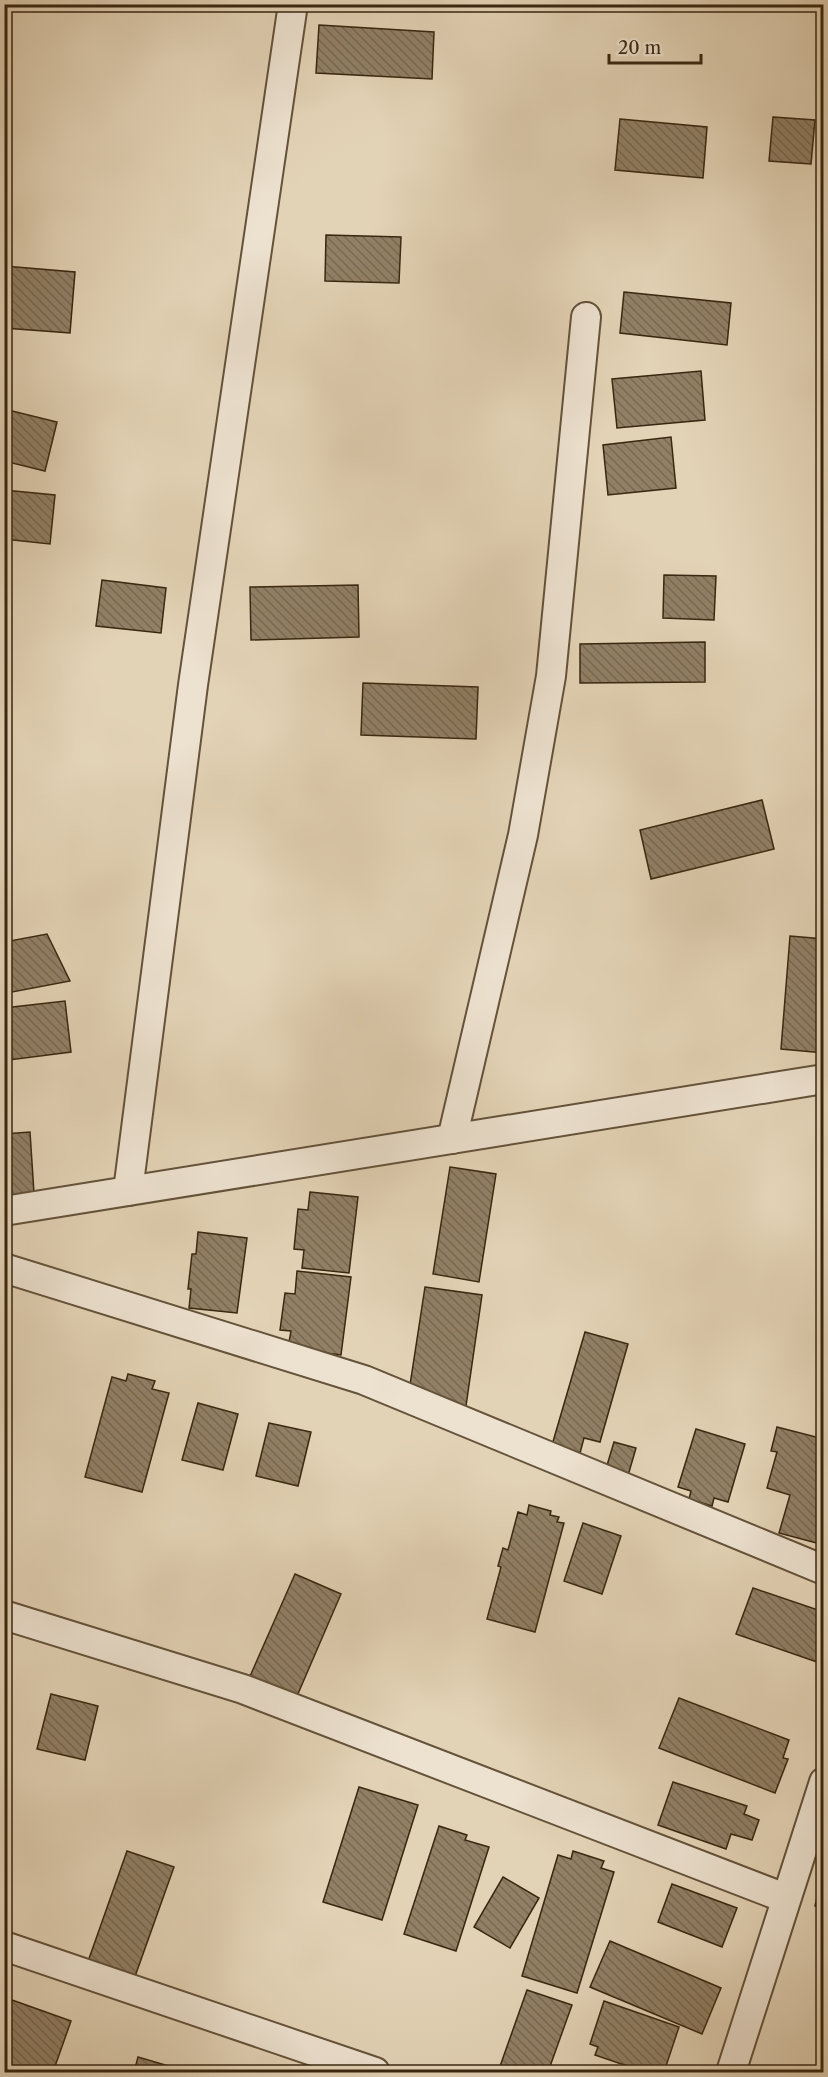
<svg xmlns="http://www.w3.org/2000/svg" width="828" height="2077" font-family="'Libre Caslon Text',serif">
<defs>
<pattern id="building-back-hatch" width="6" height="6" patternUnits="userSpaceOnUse" patternTransform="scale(1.5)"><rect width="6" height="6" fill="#918066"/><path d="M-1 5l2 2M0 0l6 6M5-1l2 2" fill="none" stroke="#776953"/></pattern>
</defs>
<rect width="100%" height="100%" fill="#e3d3b6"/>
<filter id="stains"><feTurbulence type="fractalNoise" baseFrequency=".00333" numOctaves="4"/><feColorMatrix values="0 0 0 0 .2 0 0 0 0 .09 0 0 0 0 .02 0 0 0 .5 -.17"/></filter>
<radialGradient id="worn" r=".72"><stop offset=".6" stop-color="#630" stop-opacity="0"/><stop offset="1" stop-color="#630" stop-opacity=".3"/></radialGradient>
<g fill="url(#building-back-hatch)" stroke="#392710" stroke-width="1.5">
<polygon points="319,25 434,32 432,79 316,73"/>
<polygon points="773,117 815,120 811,164 769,161"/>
<polygon points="620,119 707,127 703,178 615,170"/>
<polygon points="326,235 401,237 399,283 325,281"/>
<polygon points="4,266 75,272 70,333 4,328"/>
<polygon points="624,292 731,303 727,345 620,333"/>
<polygon points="701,371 705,420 617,428 612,379"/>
<polygon points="4,409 57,422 45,471 4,461"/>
<polygon points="671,437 676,488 608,495 603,445"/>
<polygon points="4,490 55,495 50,544 4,539"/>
<polygon points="664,575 716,576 714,620 663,618"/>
<polygon points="102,580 166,588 161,633 96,626"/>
<polygon points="358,585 359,637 251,640 250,587"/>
<polygon points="705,642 705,682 580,683 580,644"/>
<polygon points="363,683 478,687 476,739 361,735"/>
<polygon points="762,800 774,849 651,879 640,830"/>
<polygon points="47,934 70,981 7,993 4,982 4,942"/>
<polygon points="790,936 824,939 824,1053 781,1049"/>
<polygon points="65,1001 71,1052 9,1060 4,1008"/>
<polygon points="30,1132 34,1193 12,1195 13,1203 4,1204 4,1134"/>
<polygon points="450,1167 496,1174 479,1282 433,1274"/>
<polygon points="310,1192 358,1197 349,1273 302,1268 304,1250 294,1249 298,1209 308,1210"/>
<polygon points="198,1232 247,1238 237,1313 189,1308 191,1289 188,1289 192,1254 196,1254"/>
<polygon points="297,1271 351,1277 341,1355 288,1348 291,1331 280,1330 285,1293 295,1294"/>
<polygon points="425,1287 482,1295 466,1406 408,1398"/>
<polygon points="585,1332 628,1344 600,1442 584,1438 580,1453 552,1445"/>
<polygon points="128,1374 155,1381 152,1389 169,1393 142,1492 85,1477 112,1377 126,1381"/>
<polygon points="198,1403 238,1414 223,1470 182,1460"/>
<polygon points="269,1423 311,1432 298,1486 256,1476"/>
<polygon points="777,1427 824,1439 824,1545 779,1533 790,1495 767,1488 777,1452 771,1451"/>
<polygon points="696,1429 745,1444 728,1502 714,1498 712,1506 689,1499 691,1491 678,1487"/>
<polygon points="614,1442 636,1448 627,1479 605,1472"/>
<polygon points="529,1505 551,1511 550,1515 559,1517 557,1522 564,1523 535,1632 487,1619 501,1567 498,1566 503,1548 508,1550 518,1512 527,1515"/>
<polygon points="583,1523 621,1536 602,1594 564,1581"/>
<polygon points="295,1574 341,1594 294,1703 247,1683"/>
<polygon points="753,1588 824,1612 824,1641 817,1662 736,1634"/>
<polygon points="51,1694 98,1706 85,1760 37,1749"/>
<polygon points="679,1698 789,1740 783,1758 788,1759 775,1793 659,1748"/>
<polygon points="673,1782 747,1806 744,1814 759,1820 752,1840 731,1834 726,1849 658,1825"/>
<polygon points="359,1787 418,1805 382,1920 323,1902"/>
<polygon points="439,1826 467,1835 465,1840 489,1847 456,1951 404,1934"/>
<polygon points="127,1851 174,1867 133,1982 85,1970"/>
<polygon points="573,1851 604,1861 601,1868 614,1872 577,1993 522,1976 558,1855 571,1859"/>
<polygon points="824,1867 824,1908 815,1906"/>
<polygon points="503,1877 539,1898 510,1948 474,1927"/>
<polygon points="672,1884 737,1908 722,1947 658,1922"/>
<polygon points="610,1941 721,1988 702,2034 590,1987"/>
<polygon points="527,1990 572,2005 548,2072 498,2072"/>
<polygon points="12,2000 71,2021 53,2072 4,2072 4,2023"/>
<polygon points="604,2001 679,2027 664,2072 645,2072 595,2055 598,2047 590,2044"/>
<polygon points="138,2057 189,2072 134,2072"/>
</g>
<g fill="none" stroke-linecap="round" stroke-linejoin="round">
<g stroke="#64523a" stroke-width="32">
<g id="minor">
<polyline points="452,1139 523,835 551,676 586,317"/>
<polyline points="128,1191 193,685 293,4"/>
<polyline points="4,1211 824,1079"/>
<polyline points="4,1268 364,1380 824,1570"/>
<polyline points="4,1615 243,1689 785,1898"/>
<polyline points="4,1946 375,2072"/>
<polyline points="731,2072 824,1782"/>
</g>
</g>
<use href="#minor" stroke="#ede2d0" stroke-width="28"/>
</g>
<rect width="828" height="2077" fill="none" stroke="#e3d3b6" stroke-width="24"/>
<rect x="6" y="6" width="816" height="2065" fill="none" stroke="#392710" stroke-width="3"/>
<rect x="12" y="12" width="804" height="2053" fill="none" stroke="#392710" stroke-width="1.5"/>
<path d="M609 54v9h92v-9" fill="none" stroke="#392710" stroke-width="3"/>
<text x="618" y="54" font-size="18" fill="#392710" stroke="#ede2d0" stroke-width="4.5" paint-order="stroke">20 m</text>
<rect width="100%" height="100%" filter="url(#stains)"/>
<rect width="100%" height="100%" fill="url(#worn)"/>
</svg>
